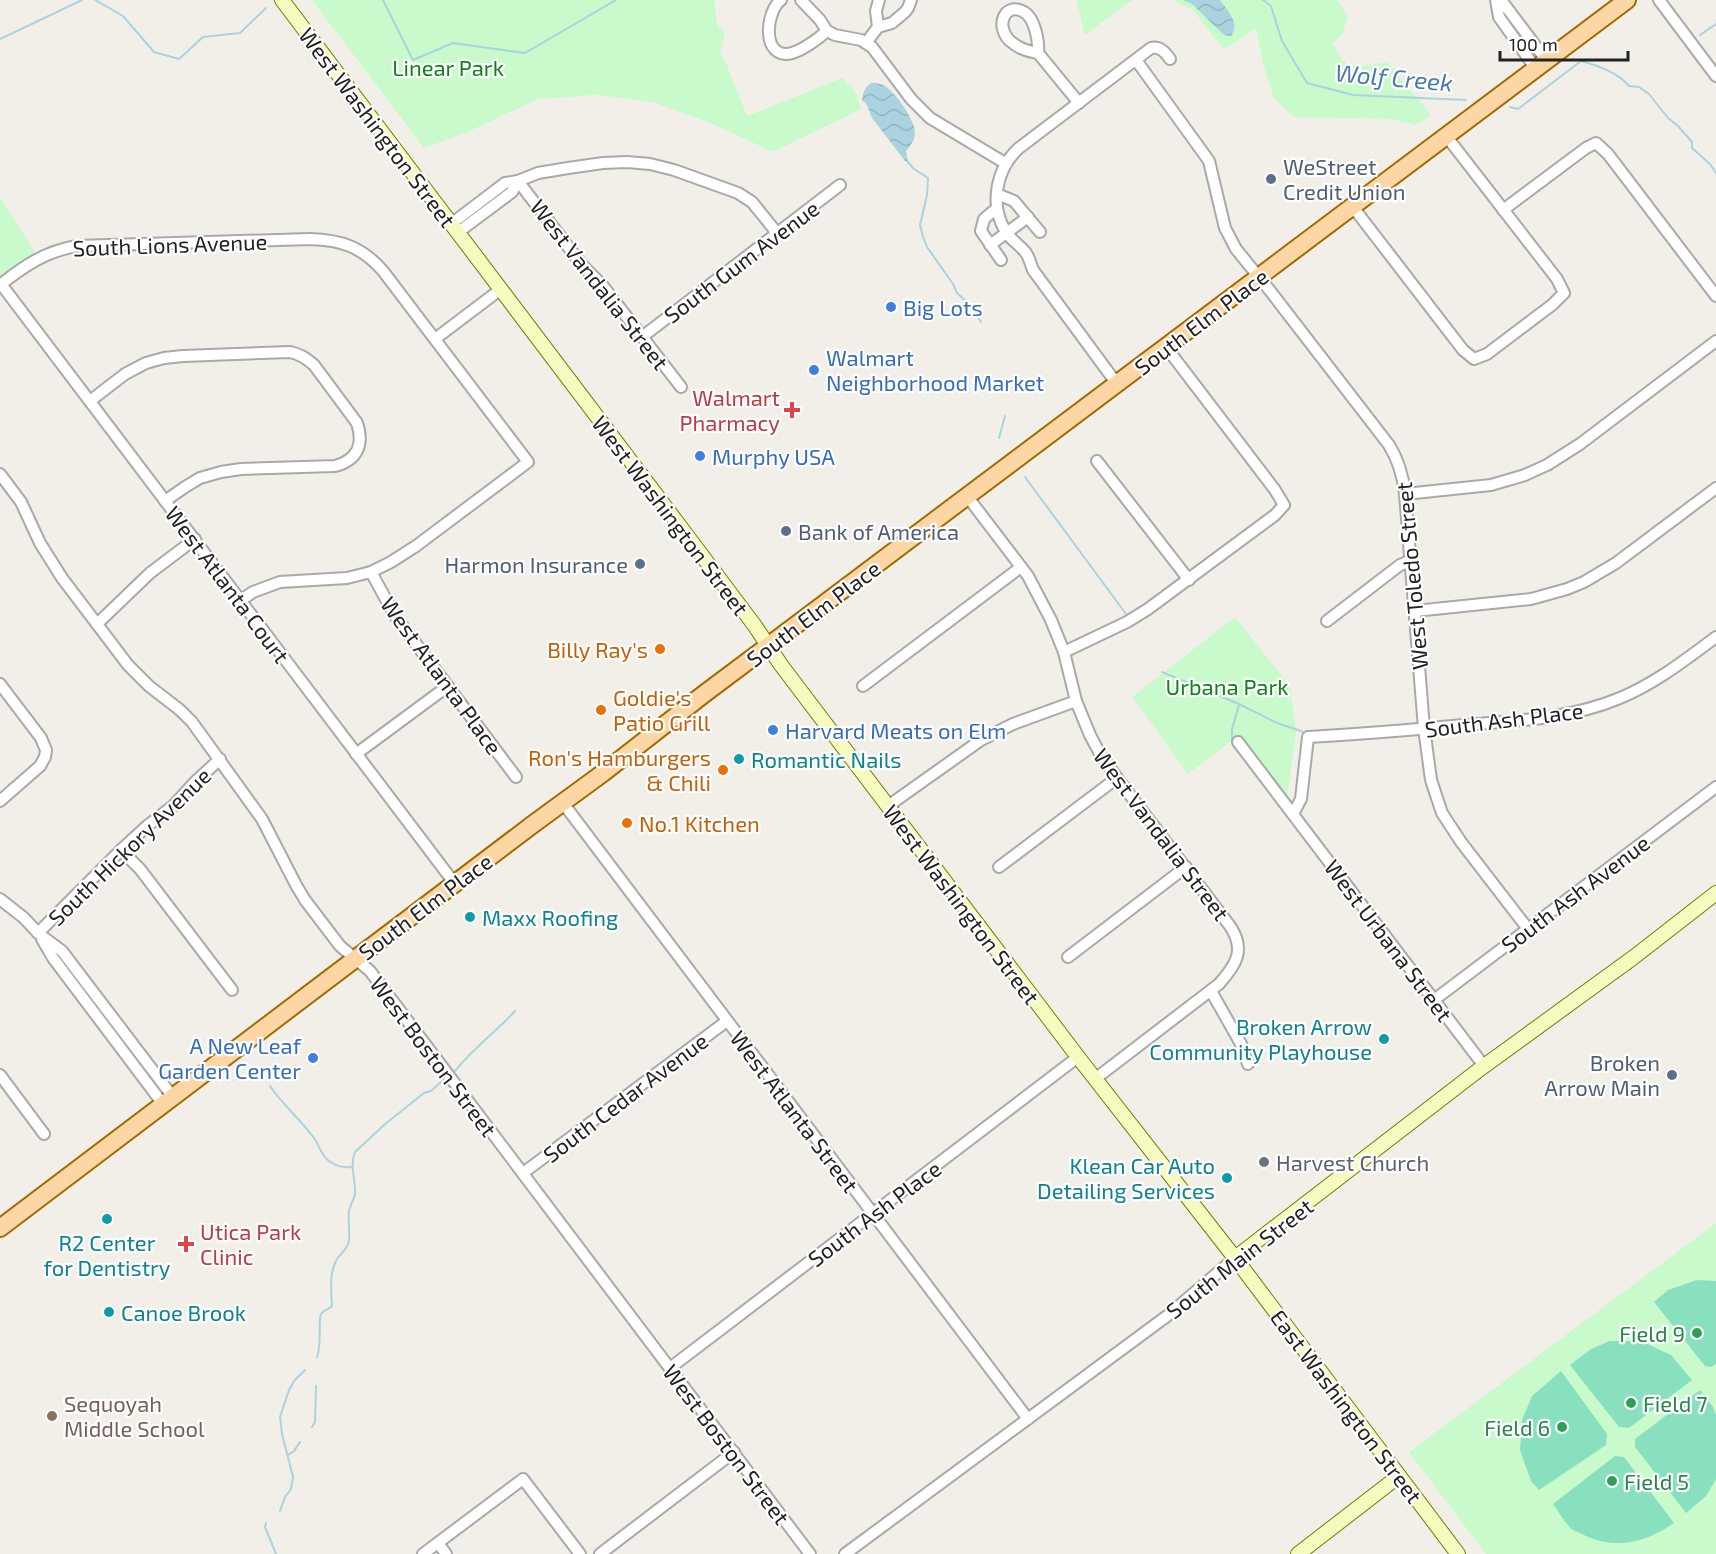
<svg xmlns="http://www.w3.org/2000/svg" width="1716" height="1554" font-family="'Exo 2',sans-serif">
<defs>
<pattern id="water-waves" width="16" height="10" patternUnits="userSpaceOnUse" patternTransform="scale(1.5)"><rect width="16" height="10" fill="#aad3df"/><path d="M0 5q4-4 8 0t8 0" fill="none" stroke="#92b5bf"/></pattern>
</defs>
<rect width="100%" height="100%" fill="#f2efe9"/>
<g fill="#c8facc">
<polygon points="312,0 715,0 714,1 717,24 725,33 720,53 726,63 747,116 842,78 855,90 861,109 773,152 713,124 653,102 595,95 538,99 463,134 424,148"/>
<polygon points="1076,0 1132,0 1085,35"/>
<polygon points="1173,0 1335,0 1339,2 1348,17 1342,34 1332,43 1344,62 1358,67 1388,62 1431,115 1415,125 1393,119 1294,117 1274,98 1264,67 1256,28 1224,50 1193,10"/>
<polygon points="0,197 35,252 0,278"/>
<polygon points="1235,617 1290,686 1296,732 1287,797 1239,735 1188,774 1132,697"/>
<polygon points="1716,1223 1716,1554 1486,1554 1409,1452"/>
</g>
<g fill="#88e0be">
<polygon points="1697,1280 1716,1281 1716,1364 1711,1367 1705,1366 1654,1302 1668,1290"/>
<polygon points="1610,1341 1641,1341 1671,1355 1692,1380 1629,1428 1619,1427 1570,1365 1591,1349"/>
<polygon points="1561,1371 1607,1434 1606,1445 1539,1490 1531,1481 1520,1450 1522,1420 1532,1396"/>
<polygon points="1700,1390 1713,1407 1716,1415 1716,1479 1706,1496 1686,1513 1635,1447 1635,1439"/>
<path d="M1615 1456 1624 1457 1674 1523C1646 1542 1618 1550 1586 1536 1582 1534 1577 1532 1573 1530 1565 1524 1559 1512 1553 1504Z"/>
</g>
<g fill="url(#water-waves)">
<path d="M1183 0H1220C1227 10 1241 24 1231 36L1224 35 1192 4Z"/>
<path d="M871 83C876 83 880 83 885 86 896 93 916 121 915 134 914 141 910 146 906 151L908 162 905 161 872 118 866 103 862 101C863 93 864 88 871 83Z"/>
</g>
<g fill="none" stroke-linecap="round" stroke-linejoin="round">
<g stroke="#aad3df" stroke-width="2">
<polyline points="95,0 123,16 154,52 179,59 203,37 240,33 266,8"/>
<polyline points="383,0 413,60 453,43 525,53 616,0"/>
<polyline points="1263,0 1271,6 1282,41 1307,83 1353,95 1466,100"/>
<polyline points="1700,35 1716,24"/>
<polyline points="0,39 82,0"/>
<path d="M1510 107 1518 109 1581 61C1599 66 1617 72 1629 86L1639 87 1649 94 1668 118 1678 126 1692 142V148L1710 164 1716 173"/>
<polyline points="908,162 914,169 928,178 927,195 920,225 923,237 927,247 953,284 957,293 968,303 981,322"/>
<polyline points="999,438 1005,416"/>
<polyline points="1025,477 1126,614"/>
<polyline points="1162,672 1239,704 1277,723 1301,731 1306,735"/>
<polyline points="1235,741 1232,739 1232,729 1239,705"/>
<path d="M455 1071C473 1048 496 1032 515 1011"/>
<path d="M270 1086C283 1106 303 1121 316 1141 319 1147 323 1157 329 1161 336 1166 343 1168 351 1167"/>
<path d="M317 1357C322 1345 318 1319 321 1314 323 1311 329 1309 332 1306 331 1292 329 1272 337 1259 341 1253 349 1248 349 1240 350 1230 348 1221 349 1211 350 1205 354 1200 355 1194 356 1179 349 1167 355 1152L384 1125 424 1093 431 1091 442 1081"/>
<polyline points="312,1427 315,1422 316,1386"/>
<polyline points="288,1455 294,1451 300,1442"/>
<polyline points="280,1511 285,1497 291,1489 293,1477 282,1434 280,1417 289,1390 294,1381 305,1370"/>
<polyline points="266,1523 265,1527 276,1554"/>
</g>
<g stroke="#a9a9a9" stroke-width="14">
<g id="street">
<path d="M781 0C767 10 761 53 786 54 798 54 818 39 827 31"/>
<polyline points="801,0 820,20 827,31 835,35 861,40 872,47 911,99 930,118 1005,163"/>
<polyline points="1496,0 1499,17 1536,69"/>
<polyline points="1501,0 1547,61"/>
<polyline points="1659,0 1716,76"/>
<polyline points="878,27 876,11 879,0"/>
<polyline points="866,43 878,27 892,23 905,12 908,8 911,0"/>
<path d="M1038 53C1039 42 1035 16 1022 11 1005 3 995 25 1009 40 1018 48 1026 51 1038 53L1079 103"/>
<path d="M1136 60 1209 161 1225 228 1236 249 1271 292 1389 445C1399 461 1403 476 1405 494L1424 728 1431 780 1442 813 1461 842 1528 929"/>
<polyline points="518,181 582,265 603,286 681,387"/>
<polyline points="997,194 1014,201 1040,232"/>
<polyline points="1353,207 1463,350 1474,359 1487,354 1552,305 1564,293 1557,279 1447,137"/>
<polyline points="997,208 984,219 981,231 1001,260"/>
<polyline points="1503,210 1586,148 1596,143 1608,154 1716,296"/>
<polyline points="451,224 505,183 518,181 538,173 568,168 603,163 627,162 650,164 674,170 738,193 752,202 777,233"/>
<polyline points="457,233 512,192 518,181"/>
<polyline points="990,245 1028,217"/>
<polyline points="1,284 455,884"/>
<path d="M0 285C24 266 46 251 77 246L310 239C342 240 362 247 383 271L528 462 416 546 391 562 371 572 347 578 280 582 253 592 241 600"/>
<polyline points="642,337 840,185"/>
<polyline points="435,339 501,289"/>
<path d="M1117 384 1033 270C1031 265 1029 257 1026 253 1020 245 1012 241 1006 232 989 205 996 169 1019 148L1151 48C1160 46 1165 52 1170 59"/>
<path d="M90 401 125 374 146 363 164 358 183 356 290 352C300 354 306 358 314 365L357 423C364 444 358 460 335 466L241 469 221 472 200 478 185 487 165 501"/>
<polyline points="1097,461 1189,580"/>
<polyline points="0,474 21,502 40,543 62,578 128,665 149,686 180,710 192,722 262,819 296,885 305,900 340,946 370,971 810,1554"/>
<polyline points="1405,494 1491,485 1525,475 1547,465 1580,444 1716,341"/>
<path d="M967 496 1028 576 1051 620 1064 652 1076 701 1090 735 1099 752 1117 778 1230 926C1246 950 1236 965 1219 984L1095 1079"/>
<polyline points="371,572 395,616 516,777"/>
<polyline points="1415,611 1531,599 1567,589 1584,582 1616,563 1716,488"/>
<polyline points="1327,621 1400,565 1410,561"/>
<polyline points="97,624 150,573 195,539"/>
<polyline points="1064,652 1127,622 1148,609 1275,515 1284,505 1275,490 1166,347"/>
<polyline points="0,684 41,738 46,750 45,757 40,766 0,801"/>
<polyline points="863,686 1021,567"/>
<polyline points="1238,742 1484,1066"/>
<polyline points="356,754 448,686"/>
<polyline points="563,803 1028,1419"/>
<polyline points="888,806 981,740 1013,724 1076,701"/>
<path d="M1293 814 1301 799 1308 737C1360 734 1411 730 1463 725 1516 721 1570 719 1620 698 1656 683 1685 660 1716 637"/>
<polyline points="121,850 140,869 232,990"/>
<polyline points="999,867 1117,778"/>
<polyline points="0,899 24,918 38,933 62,951 173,1097"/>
<polyline points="38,933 121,850 147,826 173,806 196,781 220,759"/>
<polyline points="42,939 53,958 163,1104"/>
<polyline points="1068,957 1186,867"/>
<polyline points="1211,991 1241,1044 1248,1064"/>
<polyline points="1434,1000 1716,787"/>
<polyline points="0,1075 44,1134"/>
<polyline points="523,1173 727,1021"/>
<polyline points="670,1368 1078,1057"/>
<polyline points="438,1543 446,1554"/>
<polyline points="423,1554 523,1479 580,1554"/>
<polyline points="600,1554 734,1452"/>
<polyline points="845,1554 1167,1316 1235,1258"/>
</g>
</g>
<g stroke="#707d05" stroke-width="16">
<g id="secondary">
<polyline points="282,0 679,525 755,626 781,665 1078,1057 1235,1258 1458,1554"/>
<polyline points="1235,1258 1480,1069 1634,957 1716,893"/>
<polyline points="1298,1554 1399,1476"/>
</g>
</g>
<g stroke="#a06b00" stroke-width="20">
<polyline id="primary" points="0,1228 532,825 603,773 704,694 1627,0"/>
</g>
<use href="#street" stroke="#fff" stroke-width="10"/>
<use href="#secondary" stroke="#f7fabf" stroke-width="14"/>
<use href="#primary" stroke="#fcd6a4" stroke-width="16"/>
</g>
<g fill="#5c6f8a" stroke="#fff" stroke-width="2">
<circle cx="1271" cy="179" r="6"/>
<circle cx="786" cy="531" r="6"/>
<circle cx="640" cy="564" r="6"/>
<circle cx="1672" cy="1075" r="6"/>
</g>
<g fill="#3f7fe0" stroke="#fff" stroke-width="2">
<circle cx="891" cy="307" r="6"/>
<circle cx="814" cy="370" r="6"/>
<circle cx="700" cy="456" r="6"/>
<circle cx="773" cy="730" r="6"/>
<circle cx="313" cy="1058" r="6"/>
</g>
<g fill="#e0444e" stroke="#fff" stroke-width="2">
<path d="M789 401h6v6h6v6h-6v6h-6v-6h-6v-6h6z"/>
<path d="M183 1235h6v6h6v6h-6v6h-6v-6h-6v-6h6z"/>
</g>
<g fill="#e8710a" stroke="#fff" stroke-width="2">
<circle cx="660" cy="649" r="6"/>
<circle cx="601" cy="710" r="6"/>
<circle cx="723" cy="770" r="6"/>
<circle cx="627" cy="823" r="6"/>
</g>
<g fill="#0f9aa8" stroke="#fff" stroke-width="2">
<circle cx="739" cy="759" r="6"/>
<circle cx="470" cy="917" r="6"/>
<circle cx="1384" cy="1039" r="6"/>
<circle cx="1227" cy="1178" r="6"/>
<circle cx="107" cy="1219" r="6"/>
<circle cx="109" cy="1312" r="6"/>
</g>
<circle fill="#6b7280" stroke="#fff" stroke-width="2" cx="1264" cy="1162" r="6"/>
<g fill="#2e9e5b" stroke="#fff" stroke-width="2">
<circle cx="1697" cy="1333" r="6"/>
<circle cx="1631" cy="1403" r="6"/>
<circle cx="1562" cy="1427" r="6"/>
<circle cx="1612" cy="1481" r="6"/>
</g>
<circle fill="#8d6e63" stroke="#fff" stroke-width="2" cx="52" cy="1416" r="6"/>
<g text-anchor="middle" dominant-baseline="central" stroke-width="4.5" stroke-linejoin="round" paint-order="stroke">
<g font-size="22" fill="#0c8416" stroke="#fff">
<text x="448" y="67">Linear Park</text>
<text x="1227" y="686">Urbana Park</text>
</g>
<g font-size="22" fill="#222" stroke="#fff">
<text transform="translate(378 127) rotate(53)">West Washington Street</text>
<text transform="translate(170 244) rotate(-2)">South Lions Avenue</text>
<text transform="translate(741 261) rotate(-37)">South Gum Avenue</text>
<text transform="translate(600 284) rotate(52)">West Vandalia Street</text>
<text transform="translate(1201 321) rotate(-37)">South Elm Place</text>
<text transform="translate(671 515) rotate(53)">West Washington Street</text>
<text transform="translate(1411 576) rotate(-95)">West Toledo Street</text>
<text transform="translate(228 584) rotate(53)">West Atlanta Court</text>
<text transform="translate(813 613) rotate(-37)">South Elm Place</text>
<text transform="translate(442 675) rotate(54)">West Atlanta Place</text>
<text transform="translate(1504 719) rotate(-7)">South Ash Place</text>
<text transform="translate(1162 834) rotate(53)">West Vandalia Street</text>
<text transform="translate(129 846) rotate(-44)">South Hickory Avenue</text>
<text transform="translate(1575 893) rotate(-37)">South Ash Avenue</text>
<text transform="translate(962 904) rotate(53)">West Washington Street</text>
<text transform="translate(425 906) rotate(-37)">South Elm Place</text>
<text transform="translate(1389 940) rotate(53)">West Urbana Street</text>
<text transform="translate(434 1056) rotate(53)">West Boston Street</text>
<text transform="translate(625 1097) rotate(-37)">South Cedar Avenue</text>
<text transform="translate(795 1111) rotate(53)">West Atlanta Street</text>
<text transform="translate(874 1213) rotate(-37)">South Ash Place</text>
<text transform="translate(1239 1258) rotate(-38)">South Main Street</text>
<text transform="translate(1347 1406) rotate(53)">East Washington Street</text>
<text transform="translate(727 1444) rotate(53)">West Boston Street</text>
</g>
<g font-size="22" fill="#4e5e75" stroke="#fff" text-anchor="start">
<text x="1283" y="166">WeStreet<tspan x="1283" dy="25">Credit Union</tspan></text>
<text x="798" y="531">Bank of America</text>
<text x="628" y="564" text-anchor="end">Harmon Insurance</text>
<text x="1660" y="1062" text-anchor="end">Broken<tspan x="1660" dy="25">Arrow Main</tspan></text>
</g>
<g font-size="22" fill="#366cbe" stroke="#fff" text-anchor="start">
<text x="903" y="307">Big Lots</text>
<text x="826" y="357">Walmart<tspan x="826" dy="25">Neighborhood Market</tspan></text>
<text x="712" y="456">Murphy USA</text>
<text x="785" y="730">Harvard Meats on Elm</text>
<text x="301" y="1045" text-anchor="end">A New Leaf<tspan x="301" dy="25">Garden Center</tspan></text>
</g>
<g font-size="22" fill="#be3a42" stroke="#fff" text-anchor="end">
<text x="780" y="397">Walmart<tspan x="780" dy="25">Pharmacy</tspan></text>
<text x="200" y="1231" text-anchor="start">Utica Park<tspan x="200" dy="25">Clinic</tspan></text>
</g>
<g font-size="22" fill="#c56008" stroke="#fff" text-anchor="end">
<text x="648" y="649">Billy Ray's</text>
<text x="613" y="697" text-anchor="start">Goldie's<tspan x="613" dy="25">Patio Grill</tspan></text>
<text x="711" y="757">Ron's Hamburgers<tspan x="711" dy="25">&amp; Chili</tspan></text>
<text x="639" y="823" text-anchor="start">No.1 Kitchen</text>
</g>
<g font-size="22" fill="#0d838f" stroke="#fff" text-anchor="start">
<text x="751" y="759">Romantic Nails</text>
<text x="482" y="917">Maxx Roofing</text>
<text x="1372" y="1026" text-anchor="end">Broken Arrow<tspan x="1372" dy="25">Community Playhouse</tspan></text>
<text x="1215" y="1165" text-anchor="end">Klean Car Auto<tspan x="1215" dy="25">Detailing Services</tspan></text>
<text x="107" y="1242" text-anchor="middle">R2 Center<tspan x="107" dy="25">for Dentistry</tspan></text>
<text x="121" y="1312">Canoe Brook</text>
</g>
<g font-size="22" fill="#5b616d" stroke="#fff" text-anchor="start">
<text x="1276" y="1162">Harvest Church</text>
</g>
<g font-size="22" fill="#27864d" stroke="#fff" text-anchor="end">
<text x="1685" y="1333">Field 9</text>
<text x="1643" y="1403" text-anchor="start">Field 7</text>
<text x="1550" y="1427">Field 6</text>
<text x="1624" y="1481" text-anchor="start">Field 5</text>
</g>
<g font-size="22" fill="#785e54" stroke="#fff" text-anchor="start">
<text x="64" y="1403">Sequoyah<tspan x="64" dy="25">Middle School</tspan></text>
</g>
<g font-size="24" font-style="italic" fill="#4a7aab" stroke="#fff">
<text transform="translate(1394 77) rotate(5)">Wolf Creek</text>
</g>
</g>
<path d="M1500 51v9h128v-9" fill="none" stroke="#222222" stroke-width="3"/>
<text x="1509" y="51" font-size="18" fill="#222222" stroke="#ffffff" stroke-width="4.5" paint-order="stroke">100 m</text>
</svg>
